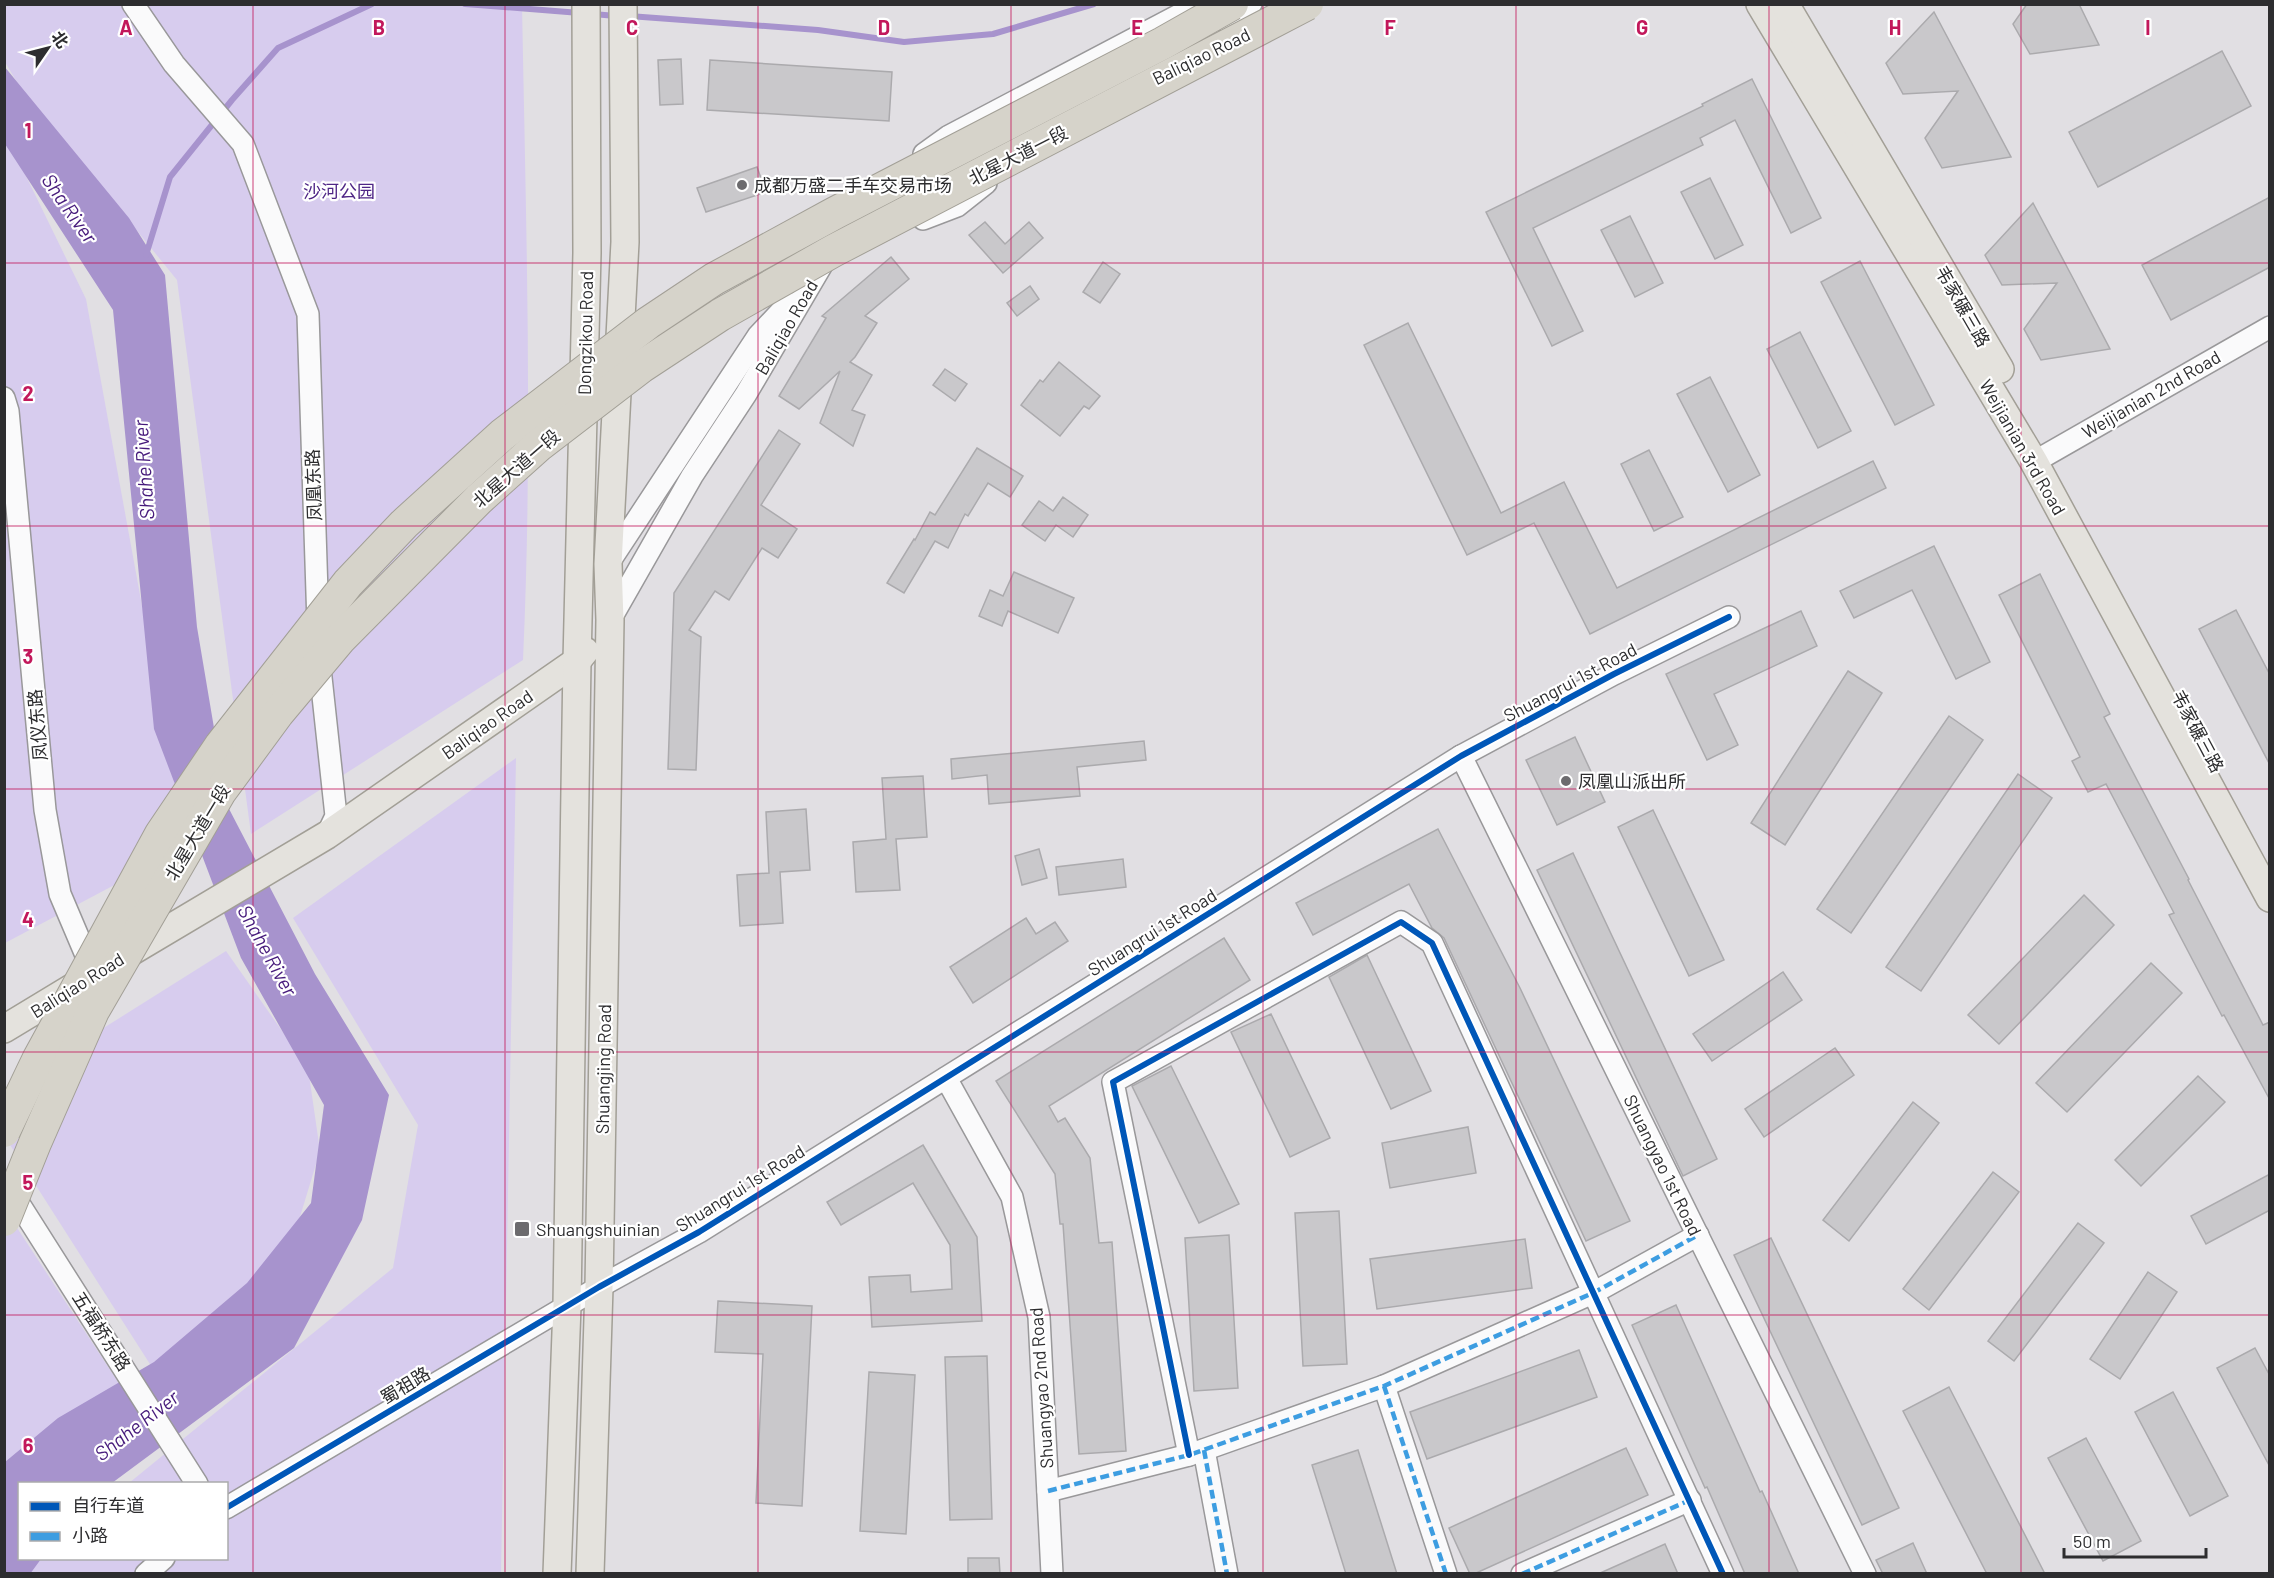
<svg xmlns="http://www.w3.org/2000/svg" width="2274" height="1578" font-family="Barlow,'Noto Sans SC',sans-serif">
<rect width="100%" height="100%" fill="#e1dfe3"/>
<g fill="#d7ccee">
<path d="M5 5H522C526 223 533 442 523 660L251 834 177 280 18 84 5 62Z"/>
<polygon points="4,131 86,299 186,847 5,943"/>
<polygon points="516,758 501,1573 28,1574 36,1559 226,1558 226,1484 129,1483 393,1268 418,1125 293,918"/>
<polygon points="226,951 308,1068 320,1151 299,1220 257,1296 155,1372 5,1137 5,1090"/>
<polygon points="4,1208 120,1385 4,1495"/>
</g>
<polygon fill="#a793cd" points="4,66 129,218 165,275 197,627 227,805 315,974 389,1095 362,1220 294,1348 112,1483 20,1484 20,1558 41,1559 30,1574 5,1573 5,1462 58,1418 154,1362 247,1283 311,1203 324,1105 241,958 154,729 113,310 5,144"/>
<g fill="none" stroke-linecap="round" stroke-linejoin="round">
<g stroke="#a793cd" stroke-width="6">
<polyline points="465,4 580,13"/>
<polyline points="593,14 616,16"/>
<polyline points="629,16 818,30 904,42 993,34 1094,4"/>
<polyline points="146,255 170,177 232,100 278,48 372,4"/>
</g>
</g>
<g fill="#c9c8cb" stroke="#abaaad" stroke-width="1.5">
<polygon points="2027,4 2079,4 2099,45 2030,54 2013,24"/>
<polygon points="1934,12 1968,76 2011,157 1942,168 1925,138 1958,91 1903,94 1886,63"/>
<polygon points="2222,51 2251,106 2098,187 2069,132"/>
<polygon points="681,59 683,104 660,105 658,60"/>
<polygon points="710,60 892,72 889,121 707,110"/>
<polygon points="1752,79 1821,218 1791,233 1735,120 1700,138 1703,145 1533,228 1583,331 1552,346 1486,212 1703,106 1702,104"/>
<polygon points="757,167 766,192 706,212 697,188"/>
<polygon points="1710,178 1743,245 1715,259 1681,192"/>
<polygon points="2270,197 2270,267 2171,320 2142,265"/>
<polygon points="2033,203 2075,282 2110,349 2041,360 2024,329 2057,283 2002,285 1985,255"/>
<polygon points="1630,216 1663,283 1635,297 1601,230"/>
<polygon points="985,222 1005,244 1029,222 1043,238 1003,273 969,235"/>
<polygon points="891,257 909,279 865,316 877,323 855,357 850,362 872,375 852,410 865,415 853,446 820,423 840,371 799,409 779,396 826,318 822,316"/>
<polygon points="1860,261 1934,405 1895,425 1821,282"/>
<polygon points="1103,262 1120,274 1100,303 1083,292"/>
<polygon points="1030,286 1039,299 1017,316 1007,303"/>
<polygon points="1408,323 1501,513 1564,482 1617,588 1873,461 1886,488 1590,634 1534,523 1467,555 1364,345"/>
<polygon points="1800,332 1851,431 1818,448 1767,349"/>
<polygon points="1059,362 1100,396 1089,409 1084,406 1060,436 1021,405 1040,380 1043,382"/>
<polygon points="945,369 967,384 955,401 933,385"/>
<polygon points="1710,377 1760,475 1728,492 1677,394"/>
<polygon points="779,430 800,444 761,505 797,529 778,558 762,548 729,600 715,591 689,630 701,637 696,770 668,769 674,593"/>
<polygon points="977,448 1023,476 1010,497 988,483 968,516 965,514 948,548 935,541 904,593 887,583 914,539 915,540 930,512 935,515"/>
<polygon points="1649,450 1683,517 1654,531 1621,464"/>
<polygon points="1063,497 1088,515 1073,537 1056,525 1045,541 1022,525 1039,501 1053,511"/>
<polygon points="1934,546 1990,662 1956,679 1912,590 1854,618 1840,591"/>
<polygon points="1014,572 1074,598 1058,633 1008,611 1002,626 979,616 990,590 1003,596"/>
<polygon points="2040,574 2110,714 2104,717 2189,879 2188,880 2263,1025 2270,1022 2270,1100 2224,1015 2222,1016 2169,915 2174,913 2106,784 2088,792 2072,761 2080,757 1999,595"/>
<polygon points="2236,610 2270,675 2270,765 2199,629"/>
<polygon points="1801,611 1817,646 1714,694 1738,745 1707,760 1666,674"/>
<polygon points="1848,671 1882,693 1785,845 1751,823"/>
<polygon points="1949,716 1983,740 1851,933 1817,909"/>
<polygon points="1575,737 1605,802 1557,825 1526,760"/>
<polygon points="1144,741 1146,760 1077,767 1080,796 989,804 987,775 952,779 951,759"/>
<polygon points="2018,774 2052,798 1921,991 1886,967"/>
<polygon points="923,776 927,837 896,839 900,890 856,892 853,842 886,839 882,778"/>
<polygon points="806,809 810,870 780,872 783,923 740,926 737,875 769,873 766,812"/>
<polygon points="1653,810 1724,960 1689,976 1618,827"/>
<polygon points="1438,829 1520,988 1630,1221 1586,1241 1444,938 1432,928 1409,884 1313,935 1296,903"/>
<polygon points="1039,849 1047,878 1022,885 1015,856"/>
<polygon points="1573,853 1717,1159 1683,1176 1537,870"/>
<polygon points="1123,859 1126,887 1059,895 1056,867"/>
<polygon points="2084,895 2114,925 1999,1044 1968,1015"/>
<polygon points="1026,918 1036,934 1055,922 1068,941 973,1003 950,967"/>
<polygon points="1224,938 1250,980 1049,1106 1058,1122 1065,1118 1090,1158 1099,1243 1112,1242 1126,1451 1079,1454 1063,1224 1060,1224 1055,1174 996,1081"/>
<polygon points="1367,955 1431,1091 1391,1109 1329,977"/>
<polygon points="2151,963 2182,993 2067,1112 2036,1083"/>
<polygon points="1783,972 1802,1000 1712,1061 1693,1034"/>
<polygon points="1271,1014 1330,1138 1290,1157 1231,1032"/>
<polygon points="1835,1048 1854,1075 1764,1137 1745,1109"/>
<polygon points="1171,1066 1239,1204 1199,1223 1132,1086"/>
<polygon points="2198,1076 2225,1102 2141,1186 2115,1160"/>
<polygon points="1913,1102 1939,1123 1849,1241 1823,1220"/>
<polygon points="1468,1127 1476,1173 1390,1188 1382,1143"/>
<polygon points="923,1145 977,1237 982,1321 872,1327 869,1277 910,1275 911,1292 952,1289 950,1245 913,1183 841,1225 827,1202"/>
<polygon points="1993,1172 2019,1192 1929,1310 1903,1289"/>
<polygon points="2270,1174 2270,1210 2206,1244 2191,1216"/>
<polygon points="1339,1211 1347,1364 1303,1366 1295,1213"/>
<polygon points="2078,1223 2104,1243 2014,1361 1988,1341"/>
<polygon points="1229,1235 1238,1388 1194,1391 1185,1238"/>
<polygon points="1771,1238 1899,1508 1862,1525 1734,1255"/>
<polygon points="1525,1239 1532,1288 1377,1309 1370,1259"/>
<polygon points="2148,1272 2177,1292 2120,1379 2090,1359"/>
<polygon points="718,1301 812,1306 802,1506 756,1503 763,1354 715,1352"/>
<polygon points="1676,1305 1760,1492 1762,1491 1799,1574 1745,1574 1707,1487 1705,1488 1632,1325"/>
<polygon points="2255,1348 2270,1376 2270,1467 2217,1368"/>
<polygon points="1579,1350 1597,1397 1427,1459 1410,1412"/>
<polygon points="987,1356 992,1519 950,1520 945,1357"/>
<polygon points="869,1372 915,1375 906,1534 860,1531"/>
<polygon points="1949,1387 2045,1574 1987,1574 1903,1411"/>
<polygon points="2173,1392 2228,1496 2190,1516 2135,1412"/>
<polygon points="2086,1438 2141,1541 2103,1561 2048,1458"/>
<polygon points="1626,1448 1648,1495 1474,1574 1470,1574 1449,1528"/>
<polygon points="1358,1450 1397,1574 1346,1574 1312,1465"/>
<polygon points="1913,1543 1927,1574 1883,1574 1876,1560"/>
<polygon points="1665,1544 1678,1574 1598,1574"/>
<polygon points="968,1558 999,1558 1000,1574 968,1574"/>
</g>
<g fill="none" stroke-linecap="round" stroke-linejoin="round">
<g stroke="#99989a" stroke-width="24">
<g id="minor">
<polyline points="133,4 174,64 243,144 308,314 318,624"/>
<polyline points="1223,20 1251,4"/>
<polyline points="924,154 949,136 1200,4"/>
<polyline points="923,219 957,206 986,183"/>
<polyline points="862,222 886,205 935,178"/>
<polyline points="4,398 8,411 45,810 60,894 94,974"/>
<polyline points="2034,462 2270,327"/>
<polyline points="608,564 758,336 789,303"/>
<polyline points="610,620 692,476 746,394 847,222 865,206"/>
<polyline points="319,659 336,816 327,835"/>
<polyline points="1461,756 1865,1574"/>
<polyline points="946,1078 1012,1197 1039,1317 1052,1574"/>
<polyline points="9,1188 197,1484"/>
<polyline points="1384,1386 1446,1574"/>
<polyline points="1204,1450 1227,1574"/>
<polyline points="1189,1455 1113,1082 1401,922 1432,943 1723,1574"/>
<polyline points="1048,1491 1189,1455 1384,1386 1595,1292 1698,1235"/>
<polyline points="226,1508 599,1287 699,1232 1461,756 1614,674 1729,617"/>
<polyline points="146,1574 164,1558"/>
<polyline points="1522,1574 1690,1500"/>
</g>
</g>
<g stroke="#a29f96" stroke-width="30">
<g id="major">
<polyline points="1760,4 2034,462 2270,898"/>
<polyline points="1785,4 2000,369"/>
<polyline points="122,957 327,835 577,661 585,651"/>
<polyline points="4,1029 85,980"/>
<polyline points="557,1574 567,1306 577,661 587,253 586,4"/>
<polyline points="590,1574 599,1287 610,620 608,564 625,242 623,4"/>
</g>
</g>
<use href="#minor" stroke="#fafafb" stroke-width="21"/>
<use href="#major" stroke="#e4e2dd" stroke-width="27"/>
<g stroke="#a29f96" stroke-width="34" stroke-linecap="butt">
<g id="highway-bridge">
<polyline points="4,1131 38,1060 161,834 221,745 348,583 404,524 502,435 648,323 714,279 835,213 1163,43 1232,4"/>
<polyline points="4,1220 35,1143 93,1011 220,792 278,713 340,639 479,499 538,446 641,367 720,315 833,251 1307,4"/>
</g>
</g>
<use href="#highway-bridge" stroke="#d6d3ca" stroke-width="32"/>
<g stroke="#3d9de1" stroke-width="4.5" stroke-dasharray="9 4.5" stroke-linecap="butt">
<polyline points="1384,1386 1446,1574"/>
<polyline points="1204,1450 1227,1574"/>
<polyline points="1048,1491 1189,1455 1384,1386 1595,1292 1698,1235"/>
<polyline points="1522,1574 1690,1500"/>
</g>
<g stroke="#fff" stroke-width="10">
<g id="cycleway">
<polyline points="1189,1455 1113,1082 1401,922 1432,943 1723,1574"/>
<polyline points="226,1508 599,1287 699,1232 1461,756 1614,674 1729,617"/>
</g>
</g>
<use href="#cycleway" stroke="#0057b8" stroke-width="6"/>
</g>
<path fill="none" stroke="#c2185b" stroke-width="1.5" stroke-opacity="0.55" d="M253 4V1574M505 4V1574M758 4V1574M1011 4V1574M1263 4V1574M1516 4V1574M1769 4V1574M2021 4V1574M4 263H2270M4 526H2270M4 789H2270M4 1052H2270M4 1315H2270"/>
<g fill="#6c6b6e" stroke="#fff" stroke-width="2">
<circle cx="742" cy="185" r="6"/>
<circle cx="1566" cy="781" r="6"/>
<rect x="514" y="1221" width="16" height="16" rx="3"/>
</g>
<g text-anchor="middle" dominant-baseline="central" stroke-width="4.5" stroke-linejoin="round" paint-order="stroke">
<g font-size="18" fill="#2d2d2f" stroke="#fff">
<text transform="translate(1201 56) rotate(-26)">Baliqiao Road</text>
<text transform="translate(1018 155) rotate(-27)">北星大道一段</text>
<text transform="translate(1963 306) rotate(60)">韦家碾三路</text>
<text transform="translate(786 327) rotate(-60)">Baliqiao Road</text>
<text transform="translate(585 333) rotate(-89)">Dongzikou Road</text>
<text transform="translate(2151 394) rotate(-30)">Weijianian 2nd Road</text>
<text transform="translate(2023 447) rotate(60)">Weijianian 3rd Road</text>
<text transform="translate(516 468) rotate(-41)">北星大道一段</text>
<text transform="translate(313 485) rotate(-92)">凤凰东路</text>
<text transform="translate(1570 682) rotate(-28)">Shuangrui 1st Road</text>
<text transform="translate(487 724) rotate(-35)">Baliqiao Road</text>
<text transform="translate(37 725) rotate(-95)">凤仪东路</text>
<text transform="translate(2198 731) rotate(62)">韦家碾三路</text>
<text transform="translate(197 832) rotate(-59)">北星大道一段</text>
<text transform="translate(1152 932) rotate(-32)">Shuangrui 1st Road</text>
<text transform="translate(77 985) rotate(-32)">Baliqiao Road</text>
<text transform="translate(603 1069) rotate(-89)">Shuangjing Road</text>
<text transform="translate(1663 1165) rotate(64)">Shuangyao 1st Road</text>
<text transform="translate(740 1188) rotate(-32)">Shuangrui 1st Road</text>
<text transform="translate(102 1331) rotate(57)">五福桥东路</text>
<text transform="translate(405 1385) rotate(-31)">蜀祖路</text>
<text transform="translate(1041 1388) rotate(-94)">Shuangyao 2nd Road</text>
</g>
<g font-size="18" fill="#2d2d2f" stroke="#fff" text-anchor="start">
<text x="754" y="185">成都万盛二手车交易市场</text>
<text x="1578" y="781">凤凰山派出所</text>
<text x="536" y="1229">Shuangshuinian</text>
</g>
<g font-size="18" fill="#4f2686" stroke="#fff">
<text x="339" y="191">沙河公园</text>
</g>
<g font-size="20" font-style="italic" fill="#461a7b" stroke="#fff">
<text transform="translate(70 208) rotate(55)">Sha River</text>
<text transform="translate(143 470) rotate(-94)">Shahe River</text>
<text transform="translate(268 950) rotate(61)">Shahe River</text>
<text transform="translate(136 1425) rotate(-38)">Shahe River</text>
</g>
</g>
<g font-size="20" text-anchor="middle" font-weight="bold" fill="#c2185b" stroke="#fff" stroke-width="4.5" stroke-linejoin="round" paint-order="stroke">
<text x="126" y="35">A</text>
<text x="379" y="35">B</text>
<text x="632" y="35">C</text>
<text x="884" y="35">D</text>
<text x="1137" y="35">E</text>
<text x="1390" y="35">F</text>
<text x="1642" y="35">G</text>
<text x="1895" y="35">H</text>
<text x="2148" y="35">I</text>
<text x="28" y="138">1</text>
<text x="28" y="401">2</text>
<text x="28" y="664">3</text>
<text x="28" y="927">4</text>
<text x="28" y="1190">5</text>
<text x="28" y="1453">6</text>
</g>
<rect width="2274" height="1578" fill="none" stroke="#2d2d2f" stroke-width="12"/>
<rect x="18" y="1482" width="210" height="78" fill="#ffffff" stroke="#ababac" stroke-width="1.5"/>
<rect x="30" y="1502" width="30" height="9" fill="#0057b8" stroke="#ababac" stroke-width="1.5"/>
<text x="72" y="1512" font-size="18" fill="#2d2d2f">自行车道</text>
<rect x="30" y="1532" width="30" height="9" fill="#3d9de1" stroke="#ababac" stroke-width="1.5"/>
<text x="72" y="1542" font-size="18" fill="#2d2d2f">小路</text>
<g transform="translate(48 48) rotate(55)" stroke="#ffffff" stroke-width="4.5" paint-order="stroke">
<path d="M0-4.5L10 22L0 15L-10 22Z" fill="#2d2d2f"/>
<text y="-9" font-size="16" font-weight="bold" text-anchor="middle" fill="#2d2d2f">北</text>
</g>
<path d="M2064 1548v9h142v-9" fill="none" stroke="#2d2d2f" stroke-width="3"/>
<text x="2073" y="1548" font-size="18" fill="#2d2d2f" stroke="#ffffff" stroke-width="4.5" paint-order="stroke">50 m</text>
</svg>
